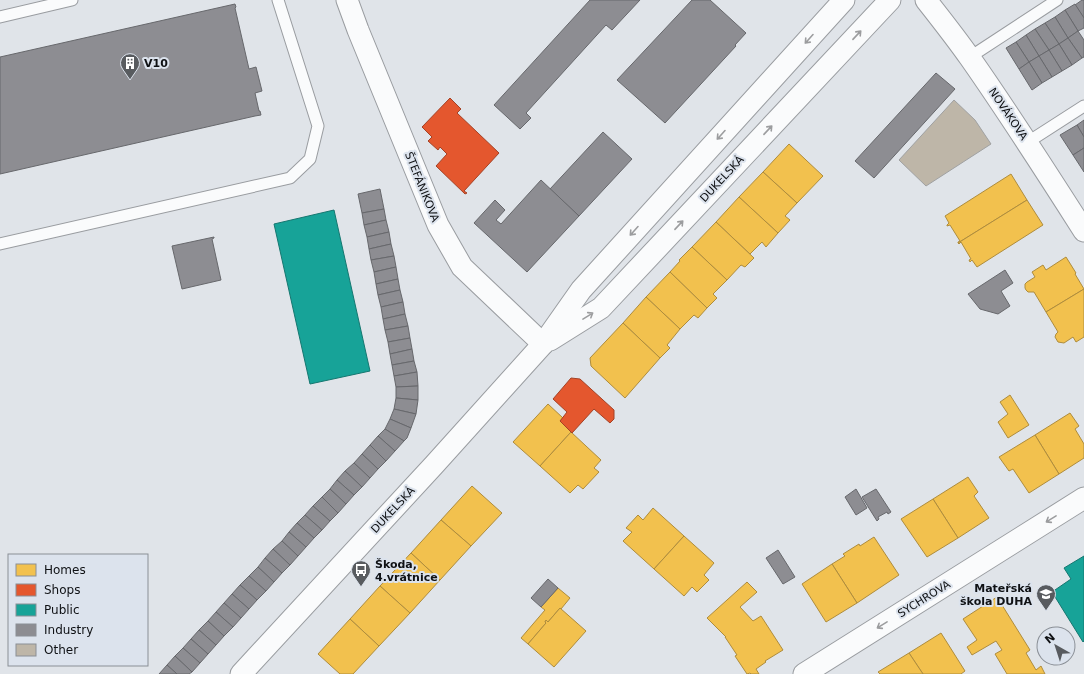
<svg xmlns="http://www.w3.org/2000/svg" width="1084" height="674" font-family="'DejaVu Sans',sans-serif">
<rect width="100%" height="100%" fill="#e0e4e9"/>
<g fill="#f2c14e" stroke="#ae8c3d">
<polygon points="789,144 823,176 797,203 763,172"/>
<polygon points="763,172 797,203 785,216 790,220 778,233 739,197"/>
<polygon points="1011,174 1027,200 958,243 958,242 960,241 950,225 947,226 947,225 949,223 945,216"/>
<polygon points="739,197 778,233 766,247 762,242 750,254 716,222"/>
<polygon points="1027,200 1043,225 977,267 972,260 970,262 969,260 971,259 961,242 959,244 958,243"/>
<polygon points="716,222 754,258 745,267 741,265 727,280 692,247"/>
<polygon points="692,247 727,280 713,294 717,298 707,308 670,272 680,261 679,260"/>
<polygon points="1066,257 1076,273 1075,274 1084,289 1046,312 1034,292 1028,292 1026,290 1025,288 1025,284 1027,282 1035,277 1032,272 1043,265 1046,270"/>
<polygon points="670,272 707,308 698,318 694,315 680,329 646,297"/>
<polygon points="1084,289 1084,337 1076,342 1073,337 1064,343 1058,342 1055,337 1056,334 1058,332 1046,312"/>
<polygon points="646,297 680,329 667,345 670,348 660,358 623,323"/>
<polygon points="623,323 660,358 625,398 591,366 590,358"/>
<polygon points="1010,395 1029,425 1008,438 998,422 1008,414 1000,402"/>
<polygon points="548,404 563,418 560,421 571,432 540,466 513,442"/>
<polygon points="1070,413 1079,426 1075,429 1084,444 1084,458 1059,474 1035,435"/>
<polygon points="571,432 601,460 594,468 599,472 583,489 578,485 570,493 540,466"/>
<polygon points="1035,435 1059,474 1029,493 1013,469 1009,471 999,457"/>
<polygon points="968,477 978,492 974,496 989,518 958,538 933,499"/>
<polygon points="472,486 502,513 471,546 441,520"/>
<polygon points="933,499 958,538 927,557 901,519"/>
<polygon points="653,508 684,536 654,569 623,541 632,532 626,528 638,515 643,520"/>
<polygon points="441,520 471,546 440,580 411,553"/>
<polygon points="684,536 714,563 704,575 709,580 697,592 692,587 684,596 654,569"/>
<polygon points="874,537 899,575 857,603 832,564 845,556 843,554 859,544 860,546"/>
<polygon points="411,553 440,580 410,613 380,586"/>
<polygon points="832,564 857,603 826,622 802,584"/>
<polygon points="747,582 757,592 740,607 753,621 761,616 783,650 765,661 766,662 756,669 759,674 751,674 750,673 747,674 735,656 737,655 725,637 726,637 707,618"/>
<polygon points="380,586 410,613 379,646 350,619"/>
<polygon points="558,588 570,598 561,609 560,608 548,622 546,620 545,622 546,623 528,644 521,638 545,610 541,607"/>
<polygon points="997,597 1030,650 1026,653 1036,670 1041,666 1045,674 1007,674 995,654 1002,650 996,641 972,655 967,647 977,640 963,619"/>
<polygon points="560,608 586,631 554,667 528,644 546,623 545,622 546,620 548,622"/>
<polygon points="350,619 379,646 353,674 340,674 318,654"/>
<polygon points="941,633 965,671 961,674 923,674 909,653"/>
<polygon points="909,653 923,674 880,674 878,672"/>
</g>
<g fill="#e4572e" stroke="#a44226">
<polygon points="450,98 461,109 457,113 499,153 464,191 467,193 465,194 436,166 447,154 440,147 438,150 428,141 432,137 422,127"/>
<polygon points="571,378 580,379 614,410 614,419 610,423 594,409 572,433 560,421 567,412 553,399"/>
</g>
<g fill="#17a398" stroke="#157770">
<polygon points="334,210 370,371 310,384 274,224"/>
<polygon points="1084,556 1084,641 1083,642 1052,592 1071,579 1064,568"/>
</g>
<g fill="#8d8d92" stroke="#67686c">
<polygon points="590,0 640,0 612,30 606,25 526,113 531,118 520,129 494,105"/>
<polygon points="692,0 710,0 746,33 735,45 736,46 665,123 617,80"/>
<polygon points="1082,0 1084,0 1084,18 1075,5"/>
<polygon points="235,4 236,7 235,8 249,69 256,67 262,91 255,93 259,111 260,111 261,115 255,116 0,174 0,57"/>
<polygon points="1075,4 1084,18 1084,28 1078,31 1065,10"/>
<polygon points="1065,10 1078,31 1068,38 1055,17"/>
<polygon points="1055,17 1068,38 1059,44 1045,23"/>
<polygon points="1045,23 1059,44 1049,50 1035,29"/>
<polygon points="1035,29 1049,50 1039,56 1026,35"/>
<polygon points="1078,31 1084,40 1084,57 1082,58 1068,38"/>
<polygon points="1026,35 1039,56 1029,62 1016,42"/>
<polygon points="1068,38 1082,58 1072,65 1059,44"/>
<polygon points="1016,42 1029,62 1019,69 1006,48"/>
<polygon points="1059,44 1072,65 1062,71 1049,50"/>
<polygon points="1049,50 1062,71 1052,77 1039,56"/>
<polygon points="1039,56 1052,77 1042,83 1029,62"/>
<polygon points="1029,62 1042,83 1032,90 1019,69"/>
<polygon points="936,73 955,89 874,178 855,161"/>
<polygon points="1084,120 1084,137 1077,125"/>
<polygon points="1077,125 1084,137 1084,148 1073,155 1060,135"/>
<polygon points="603,132 632,159 579,216 550,189"/>
<polygon points="1084,148 1084,172 1073,155"/>
<polygon points="541,180 579,216 527,272 474,223 495,200 505,210 496,220 501,224"/>
<polygon points="380,189 384,209 362,213 358,194"/>
<polygon points="384,209 386,220 364,225 362,213"/>
<polygon points="386,220 389,232 367,237 364,225"/>
<polygon points="389,232 391,244 369,249 367,237"/>
<polygon points="214,237 214,238 212,239 221,280 182,289 172,246"/>
<polygon points="391,244 394,256 371,260 369,249"/>
<polygon points="394,256 396,267 374,272 371,260"/>
<polygon points="396,267 398,279 376,284 374,272"/>
<polygon points="1005,270 1013,283 1001,291 1010,306 998,314 980,309 968,294"/>
<polygon points="398,279 400,290 378,295 376,284"/>
<polygon points="400,290 403,302 381,307 378,295"/>
<polygon points="403,302 405,314 383,319 381,307"/>
<polygon points="405,314 408,326 385,330 383,319"/>
<polygon points="408,326 410,338 388,342 385,330"/>
<polygon points="410,338 412,349 390,354 388,342"/>
<polygon points="412,349 414,361 392,365 390,354"/>
<polygon points="414,361 417,372 394,376 392,365"/>
<polygon points="417,372 418,386 396,387 394,376"/>
<polygon points="418,386 418,400 396,398 396,387"/>
<polygon points="396,398 418,400 416,414 394,409"/>
<polygon points="394,409 416,414 411,428 390,419"/>
<polygon points="390,419 411,428 407,438 404,441 385,429"/>
<polygon points="385,429 404,441 395,451 378,436"/>
<polygon points="378,436 395,451 386,461 370,445"/>
<polygon points="370,445 386,461 378,469 362,454"/>
<polygon points="362,454 378,469 370,478 354,463"/>
<polygon points="354,463 370,478 362,487 345,471"/>
<polygon points="345,471 362,487 354,495 337,480"/>
<polygon points="337,480 354,495 346,504 330,489"/>
<polygon points="330,489 346,504 338,513 322,497"/>
<polygon points="856,489 867,508 856,515 845,497"/>
<polygon points="876,489 891,512 888,514 887,512 878,517 879,519 877,521 862,497"/>
<polygon points="322,497 338,513 330,521 313,506"/>
<polygon points="313,506 330,521 322,530 305,515"/>
<polygon points="305,515 322,530 314,538 297,523"/>
<polygon points="297,523 314,538 306,547 289,532"/>
<polygon points="289,532 306,547 298,556 282,541"/>
<polygon points="282,541 298,556 290,565 273,549"/>
<polygon points="273,549 290,565 282,573 265,558"/>
<polygon points="778,550 795,577 783,584 766,558"/>
<polygon points="265,558 282,573 274,582 258,567"/>
<polygon points="258,567 274,582 266,591 249,576"/>
<polygon points="249,576 266,591 257,600 240,585"/>
<polygon points="548,579 558,588 541,607 531,598"/>
<polygon points="240,585 257,600 249,609 232,594"/>
<polygon points="232,594 249,609 241,618 224,603"/>
<polygon points="224,603 241,618 233,627 216,612"/>
<polygon points="216,612 233,627 224,636 208,621"/>
<polygon points="208,621 224,636 216,645 199,630"/>
<polygon points="199,630 216,645 208,654 191,639"/>
<polygon points="191,639 208,654 200,663 183,648"/>
<polygon points="183,648 200,663 192,672 175,656"/>
<polygon points="175,656 192,672 189,674 177,674 167,665"/>
<polygon points="167,665 177,674 159,674"/>
</g>
<polygon fill="#beb6a8" stroke="#a0a1a2" points="954,100 975,120 991,144 926,186 899,160"/>
<g fill="none" stroke-linecap="round" stroke-linejoin="round">
<g stroke="#999ca0" stroke-width="13">
<g id="service">
<polyline points="0,17 72,0"/>
<polyline points="970,57 1057,0"/>
<polyline points="1028,142 1084,106"/>
<polyline points="0,244 290,178 310,159 318,126 278,0"/>
</g>
</g>
<g stroke="#999ca0" stroke-width="23">
<g id="minor">
<polyline points="347,0 358,30 438,225 462,267 543,344"/>
<path d="M926 0C941 19 956 38 970 58 1010 115 1047 173 1084 231"/>
<polyline points="550,340 601,308 890,0"/>
<polyline points="241,674 434,465 543,344 581,290 844,0"/>
<polyline points="804,674 1084,498"/>
</g>
</g>
<use href="#service" stroke="#fafbfc" stroke-width="11"/>
<use href="#minor" stroke="#fafbfc" stroke-width="21"/>
</g>
<defs><path id="oneway-shaft" d="M-6 0H5M1.5-3L5.5 0L1.5 3" fill="none" stroke-width="1.6" stroke-linecap="round" stroke-linejoin="round"/></defs>
<g stroke="#9c9d9f">
<use href="#oneway-shaft" transform="translate(857 35) rotate(-47)"/>
<use href="#oneway-shaft" transform="translate(809 39) rotate(132)"/>
<use href="#oneway-shaft" transform="translate(768 130) rotate(-47)"/>
<use href="#oneway-shaft" transform="translate(721 135) rotate(132)"/>
<use href="#oneway-shaft" transform="translate(679 225) rotate(-47)"/>
<use href="#oneway-shaft" transform="translate(634 231) rotate(132)"/>
<use href="#oneway-shaft" transform="translate(588 316) rotate(-32)"/>
<use href="#oneway-shaft" transform="translate(1051 519) rotate(148)"/>
<use href="#oneway-shaft" transform="translate(882 625) rotate(148)"/>
</g>
<defs>
<g id="building-pin" transform="scale(1)"><path d="M0 17L-7.5 6A9.5 9.5 0 1 1 7.5 6Z" fill="#585b5f" stroke="#dce3ed"/><path d="M-4-6H4V6H1V3H-1V6H-4ZM-2.5-4.3h1.7v1.8h-1.7ZM.8-4.3h1.7v1.8H.8ZM-2.5-1h1.7V.8h-1.7ZM.8-1h1.7V.8H.8Z" fill="#fff"/></g>
<g id="bus-pin" transform="scale(1)"><path d="M0 17L-7.5 6A9.5 9.5 0 1 1 7.5 6Z" fill="#585b5f" stroke="#dce3ed"/><path d="M-5-6H5V4H4V6H2V4H-2V6H-4V4H-5ZM-3.5-4V0h7V-4ZM-3.5 1.2v1.5H-2V1.2ZM2 1.2v1.5H3.5V1.2Z" fill="#fff"/></g>
<g id="school-pin" transform="scale(1)"><path d="M0 17L-7.5 6A9.5 9.5 0 1 1 7.5 6Z" fill="#585b5f" stroke="#dce3ed"/><path d="M0-5L7-2L0 1L-7-2ZM-4 1L0 2.5L4 1V4Q0 6-4 4Z" fill="#fff"/></g>
</defs>
<g fill-rule="evenodd">
<use href="#building-pin" x="130" y="63"/>
<use href="#bus-pin" x="361" y="570"/>
<use href="#school-pin" x="1046" y="594"/>
</g>
<g text-anchor="middle" dominant-baseline="central" stroke-width="4" stroke-linejoin="round" paint-order="stroke">
<g font-size="11" font-weight="bold" fill="#0f1114" stroke="#dce3ed" text-anchor="start">
<text x="144" y="63">V10</text>
<text x="375" y="564">Škoda,<tspan x="375" dy="13">4.vrátnice</tspan></text>
<text x="1032" y="588" text-anchor="end">Mateřská<tspan x="1032" dy="13">škola DUHA</tspan></text>
</g>
<g font-size="11" fill="#0f1114" stroke="#dce3ed">
<text transform="translate(1008 114) rotate(56)">NOVÁKOVA</text>
<text transform="translate(722 179) rotate(-47)">DUKELSKÁ</text>
<text transform="translate(422 187) rotate(68)">ŠTEFÁNIKOVA</text>
<text transform="translate(393 510) rotate(-47)">DUKELSKÁ</text>
<text transform="translate(924 599) rotate(-32)">SYCHROVA</text>
</g>
</g>
<rect x="8" y="554" width="140" height="112" fill="#dce3ed" stroke="#8a8f96"/>
<rect x="16" y="564" width="20" height="12" fill="#f2c14e" stroke="#8a8f96"/>
<text x="44" y="574" font-size="12" fill="#0f1114">Homes</text>
<rect x="16" y="584" width="20" height="12" fill="#e4572e" stroke="#8a8f96"/>
<text x="44" y="594" font-size="12" fill="#0f1114">Shops</text>
<rect x="16" y="604" width="20" height="12" fill="#17a398" stroke="#8a8f96"/>
<text x="44" y="614" font-size="12" fill="#0f1114">Public</text>
<rect x="16" y="624" width="20" height="12" fill="#8d8d92" stroke="#8a8f96"/>
<text x="44" y="634" font-size="12" fill="#0f1114">Industry</text>
<rect x="16" y="644" width="20" height="12" fill="#beb6a8" stroke="#8a8f96"/>
<text x="44" y="654" font-size="12" fill="#0f1114">Other</text>
<g transform="translate(1056 646) rotate(321)"><circle r="19" fill="#dce3ed" stroke="#8a8f96"/>
<path d="M0-3L7 15L0 10L-7 15Z" fill="#585b5f"/>
<text y="-6" font-size="11" font-weight="bold" text-anchor="middle" fill="#0f1114">N</text>
</g>
</svg>
